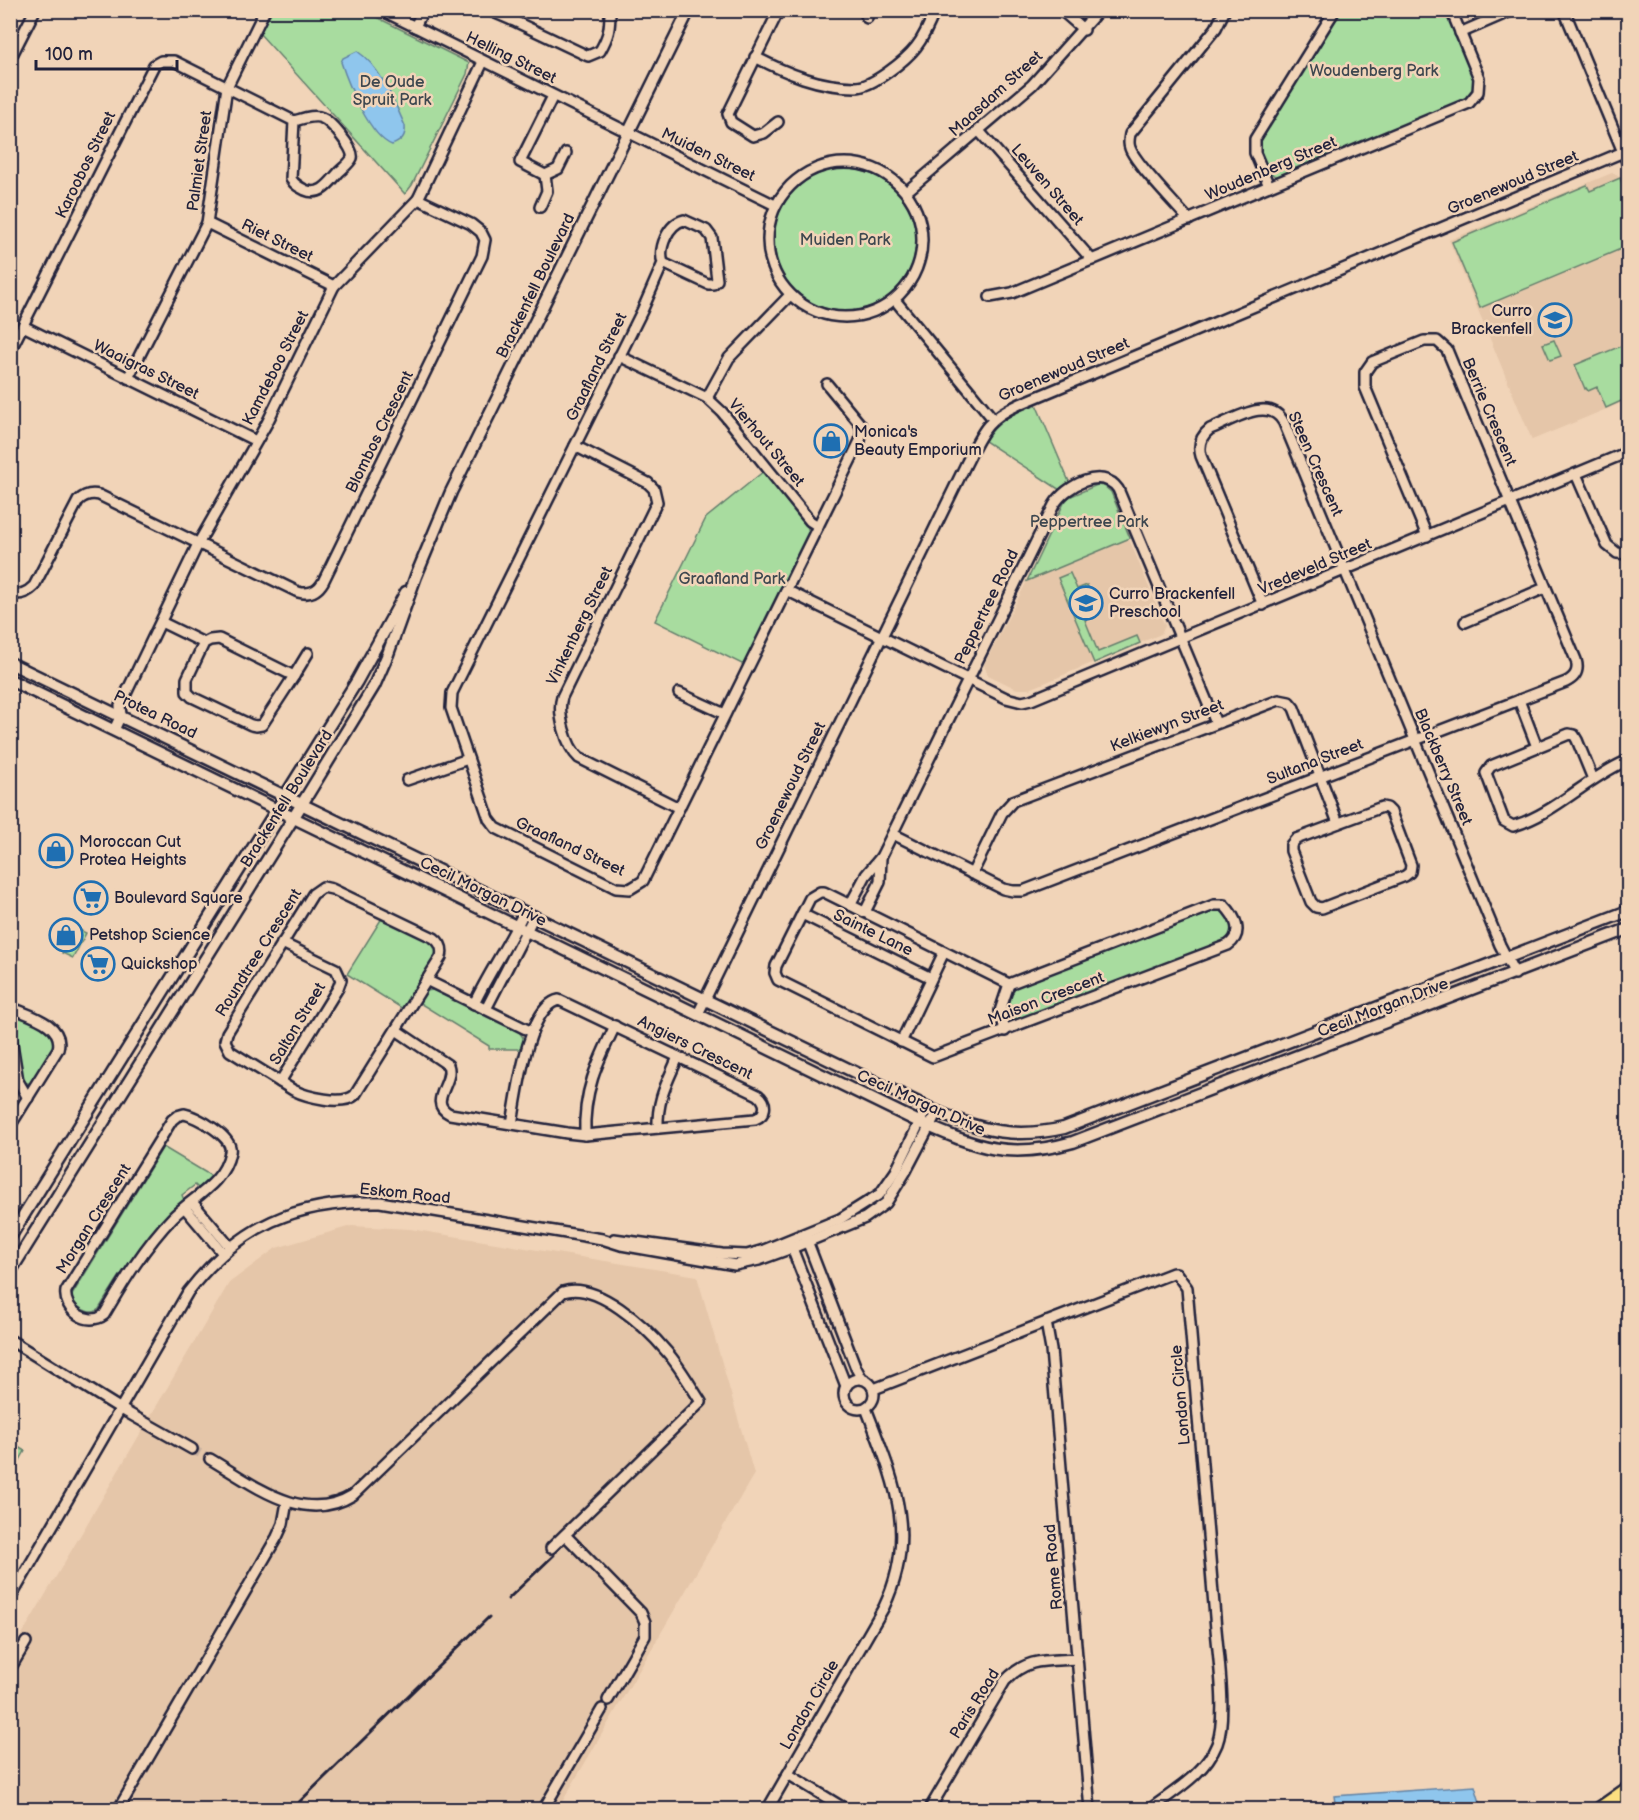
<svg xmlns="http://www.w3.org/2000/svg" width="1639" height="1820" font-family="'Balsamiq Sans',sans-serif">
<rect width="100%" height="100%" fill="#f1d4b8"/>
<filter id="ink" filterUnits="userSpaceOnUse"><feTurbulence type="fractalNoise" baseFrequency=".0167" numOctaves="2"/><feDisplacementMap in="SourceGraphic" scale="12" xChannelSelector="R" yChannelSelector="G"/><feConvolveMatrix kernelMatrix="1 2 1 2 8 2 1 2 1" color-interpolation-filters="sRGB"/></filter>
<g filter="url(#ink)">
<g fill="#e5c6a9">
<polygon points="1612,173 1622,177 1628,193 1628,400 1532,440 1449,240"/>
<polygon points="1129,539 1165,626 1161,634 1030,689 1017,689 988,675 984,665 1027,581"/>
<polygon points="351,1226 410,1229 697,1276 754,1474 558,1809 11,1810 11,1653 229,1283 276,1248"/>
</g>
<g fill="#a8dc9f" stroke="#657f6d" stroke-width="1.5">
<polygon points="270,11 364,11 469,63 467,74 412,185 405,194 259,33"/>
<path d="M1340 11H1445L1474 80C1476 90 1472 96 1463 101L1279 177C1265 175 1257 153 1260 140Z"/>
<circle cx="845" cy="240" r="71"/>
<polygon points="1620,178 1628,198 1628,246 1480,308 1452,242 1587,185 1590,191"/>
<polygon points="1554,340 1561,356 1550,360 1543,344"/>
<polygon points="1628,343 1628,398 1606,408 1597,387 1588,391 1586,388 1585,389 1575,365"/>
<path d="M1036 404 1070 484 1060 490 985 441C997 420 1014 413 1036 404Z"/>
<polygon points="764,471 807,524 809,534 744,665 655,621 706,518"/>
<polygon points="1097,485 1104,486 1111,492 1130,538 1027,581 1064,503 1069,497"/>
<polygon points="1070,573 1077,589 1087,585 1099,614 1085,620 1098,652 1137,636 1140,643 1094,663 1058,578"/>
<path d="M1220 909C1232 915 1238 932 1226 941L1012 1022 1007 1020C1004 1008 1007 994 1017 986Z"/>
<polygon points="382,918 434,943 437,948 436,955 403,1009 347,974"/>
<polygon points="75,928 86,933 73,958 62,953"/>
<polygon points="433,990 518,1030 524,1039 521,1049 489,1049 489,1046 418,1002 426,991"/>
<path d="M16 1017C28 1015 46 1028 55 1036V1046L32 1083H24L22 1079 13 1023Z"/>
<path d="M163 1147 213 1177 200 1190 195 1185 182 1195 184 1200C149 1231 123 1269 99 1309 90 1317 72 1306 72 1295Z"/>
<polygon points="11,1443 25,1451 11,1476"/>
</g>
<g fill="#8fc6ed" stroke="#6384a6" stroke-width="1.5">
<path d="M357 51C381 67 394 101 405 126 406 136 402 141 392 145 370 137 348 84 341 62L343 58Z"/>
<polygon points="1475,1786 1482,1809 1336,1809 1334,1796"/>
</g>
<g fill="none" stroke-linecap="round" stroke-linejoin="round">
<polyline stroke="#c8b09f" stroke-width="9" stroke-dasharray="9 4.5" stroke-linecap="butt" points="192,1449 210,1459"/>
<g stroke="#22223b" stroke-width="14">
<g id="minor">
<polyline points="381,10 775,205"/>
<path d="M517 10 512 20 588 56 600 51C609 35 610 29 610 10"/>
<polyline points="864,10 867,18"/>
<polyline points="1061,10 1084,30"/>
<polyline points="1564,10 1628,164"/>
<polyline points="491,11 512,20"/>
<polyline points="415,27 423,10"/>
<polyline points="1460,33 1513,10"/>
<path d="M755 57C786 73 819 87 856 87 872 87 906 60 916 47 924 37 930 23 935 10"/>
<polyline points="10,59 35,10"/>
<polyline points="553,96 520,162 545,175 558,169 566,153"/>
<polyline points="778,122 764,133 753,136 731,122 728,114 779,10"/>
<polyline points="979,131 1092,260"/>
<circle cx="845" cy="240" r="77"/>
<polyline points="1269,186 1255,153 1255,139 1335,10"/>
<polyline points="906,192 1032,85 1099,10"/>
<polyline points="540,207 547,191 545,175"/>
<path d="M1189 220C1176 205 1135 163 1130 148 1128 143 1129 139 1130 134L1216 28 1225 10"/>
<polyline points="207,223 334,286"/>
<path d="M663 263C658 248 668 224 684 220L706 230 712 238 717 280 713 284H708L663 263 642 311 452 693 451 708 489 819 496 828 616 888 630 889 643 881 860 441 862 431 860 424 827 384"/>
<polyline points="990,297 1012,293 1469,103 1478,92 1479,78 1451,10"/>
<polyline points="895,300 993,419"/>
<polyline points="23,326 256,441"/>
<path d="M10 351 154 65 161 61H174L294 121C302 119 314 114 322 118 330 121 355 149 352 158 350 163 343 168 339 172 330 182 321 197 305 190 299 187 295 185 291 179L294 121"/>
<polyline points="619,356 707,398 722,412 810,521 818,526"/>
<polyline points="128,378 207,223 227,87 265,10"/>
<polyline points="707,398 729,358 790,295"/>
<path d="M575 446 648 483 654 489 657 502 562 697C557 713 566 746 579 758L679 808"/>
<polyline points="1576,474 1607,545 1617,553 1628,554"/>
<polyline points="786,590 1006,698 1022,702 1031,700 1628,452"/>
<path d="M10 593C20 596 27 593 34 586L78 501C84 495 91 493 99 495L298 592C309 595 317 592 323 582L482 256 485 240 481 232 471 224 418 199"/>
<path d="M1263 605 1201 456C1198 445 1201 436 1210 429 1231 421 1270 394 1284 423L1500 945 1515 974"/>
<polyline points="161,622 204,643 210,640 219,639 294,676 262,725 256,726 251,725 192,697 187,692 187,679 204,643"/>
<polyline points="1465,622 1545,588"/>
<polyline points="294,676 308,653"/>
<polyline points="679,693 725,714"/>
<polyline points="1519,700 1537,747"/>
<polyline points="114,730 121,715 120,706 198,544 267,423 334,286 418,199 483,62"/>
<path d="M1593 779 1577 740 1574 735 1569 734 1491 766 1486 773 1504 821 1513 826C1554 814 1585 780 1624 762"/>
<polyline points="407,780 468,759"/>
<polygon points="1382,807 1387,808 1391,812 1411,865 1410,872 1405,876 1322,908 1316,907 1311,902 1291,851 1291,845 1296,839"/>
<path d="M893 834 1003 889 1013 891H1023L1566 682C1576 677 1579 670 1576 660L1447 350 1437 341H1424L1372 362 1365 372V387L1427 536"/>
<polyline points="972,874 1002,813 1013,801 1279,700 1289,702 1294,708 1338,823"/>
<path d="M323 887 332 889 434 938C441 943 443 949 441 957L355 1095C343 1106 307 1097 293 1090L230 1051 225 1041 227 1033 313 894Z"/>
<path d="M820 892H824L1009 984 1214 905H1224C1236 917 1244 934 1228 945L933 1057 778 980 775 973 776 966 810 898Z"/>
<path d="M850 905 866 875 881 857 1054 505C1065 486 1102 466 1118 489L1216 723"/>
<polyline points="865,912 880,882 881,857"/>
<polyline points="802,914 931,978"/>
<polyline points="426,980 532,1032"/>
<path d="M474 1004C489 972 509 944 524 912"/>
<path d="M10 1007C28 1015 65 1024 58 1049L10 1126"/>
<polyline points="486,1009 534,916"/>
<path d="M698 1014 966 464C982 432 986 419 1020 404L1628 150"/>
<path d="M396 1030 448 1065C455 1083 426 1102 450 1114L567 1133 585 1135 755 1119C766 1115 768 1103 758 1095L559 1000C527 1006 517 1097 512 1124"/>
<polyline points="10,1031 18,1081 28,1098"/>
<polyline points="1005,1031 1000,1011 1009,984"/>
<polyline points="901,1042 944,952"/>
<polyline points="280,1082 338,988 341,980 336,969 282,943"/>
<path d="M184 1114C196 1116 234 1137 230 1152 224 1184 193 1197 173 1217 145 1246 124 1281 104 1315 88 1327 63 1310 66 1291L172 1120 177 1116Z"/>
<path d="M658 1128C657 1099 667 1083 678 1057"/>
<path d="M585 1135C583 1092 597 1063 615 1026"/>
<polyline points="192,1202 230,1247"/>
<polyline points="185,1208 222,1252"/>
<polyline points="806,1238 856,1368 862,1379"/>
<polyline points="614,1239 722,1254 747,1255 764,1250 840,1219 880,1194 896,1171 927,1107"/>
<polyline points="790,1243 846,1386"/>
<polyline points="1046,1322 1051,1350 1090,1810"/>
<polyline points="10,1340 121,1409 192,1449"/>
<circle cx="859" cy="1394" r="15"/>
<path d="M874 1389 1173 1273H1176L1187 1288C1196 1398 1206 1507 1215 1617 1217 1649 1228 1715 1217 1744 1205 1774 1174 1791 1149 1810"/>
<path d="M210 1459C253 1484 303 1526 353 1495L563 1292C597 1281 646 1327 667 1352 680 1367 690 1385 701 1402L551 1548"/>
<polyline points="565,1535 641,1613 645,1622 645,1636 608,1700"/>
<path d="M10 1599 188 1292C240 1225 295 1201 380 1202L602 1239 621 1245 735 1265 759 1260 792 1248 865 1218 886 1203 906 1171 937 1112"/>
<polyline points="10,1669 26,1642"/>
<polyline points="788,1774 847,1810"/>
<polyline points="118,1810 277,1537 283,1524 287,1502"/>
<polyline points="543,1810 602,1709"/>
<path d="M767 1810 884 1607C919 1533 893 1479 866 1408"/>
<path d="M929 1810 1005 1681C1027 1657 1047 1661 1077 1659"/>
</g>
</g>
<g stroke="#22223b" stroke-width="15">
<g id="tertiary">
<path d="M10 663 937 1112C983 1131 1015 1139 1064 1128L1628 911"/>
<path d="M10 680 919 1122C978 1148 1009 1160 1073 1142L1628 929"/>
<polyline points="10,1237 357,681 406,592"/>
<polyline points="10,1272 302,804 374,686 388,654 416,576 451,492 689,10"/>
</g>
</g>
<g stroke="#22223b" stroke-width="21">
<polyline id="motorway" points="1601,1810 1628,1791"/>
</g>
<use href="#minor" stroke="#f1d4b8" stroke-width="9"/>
<use href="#tertiary" stroke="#f1d4b8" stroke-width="10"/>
<use href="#motorway" stroke="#fddf80" stroke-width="16"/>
<g stroke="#22223b" stroke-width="3">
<polyline points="508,1599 554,1555"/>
<polyline points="291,1810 489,1617"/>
</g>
</g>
</g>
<defs>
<g id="school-ring" transform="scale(1.725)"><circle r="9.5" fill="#f1d4b8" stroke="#1f6fb2" stroke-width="1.5"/><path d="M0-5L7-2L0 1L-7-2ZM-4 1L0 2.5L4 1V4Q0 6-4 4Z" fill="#1f6fb2"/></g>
<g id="shop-ring" transform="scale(1.725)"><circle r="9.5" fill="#f1d4b8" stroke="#1f6fb2" stroke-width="1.5"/><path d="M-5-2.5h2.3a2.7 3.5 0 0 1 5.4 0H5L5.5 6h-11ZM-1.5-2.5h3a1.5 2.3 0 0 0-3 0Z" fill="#1f6fb2"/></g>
<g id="supermarket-ring" transform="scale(1.725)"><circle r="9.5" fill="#f1d4b8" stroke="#1f6fb2" stroke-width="1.5"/><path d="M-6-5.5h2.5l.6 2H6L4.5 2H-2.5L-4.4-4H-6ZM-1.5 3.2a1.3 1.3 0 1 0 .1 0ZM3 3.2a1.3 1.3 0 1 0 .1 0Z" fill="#1f6fb2"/></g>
</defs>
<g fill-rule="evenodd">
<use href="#school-ring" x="1555" y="320"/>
<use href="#shop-ring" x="831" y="441"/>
<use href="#school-ring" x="1086" y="603"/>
<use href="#shop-ring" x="56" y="851"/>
<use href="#supermarket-ring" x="91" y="898"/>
<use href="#shop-ring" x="66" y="935"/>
<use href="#supermarket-ring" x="98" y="964"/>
</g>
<g text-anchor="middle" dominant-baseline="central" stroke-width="5" stroke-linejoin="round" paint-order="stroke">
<g font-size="16" fill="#22223b" stroke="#f1d4b8">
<text transform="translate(511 58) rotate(26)">Helling Street</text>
<text transform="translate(996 94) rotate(-42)">Maasdam Street</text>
<text transform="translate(708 155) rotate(26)">Muiden Street</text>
<text transform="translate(200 161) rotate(-82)">Palmiet Street</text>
<text transform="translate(86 165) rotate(-64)">Karoobos Street</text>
<text transform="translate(1271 169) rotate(-23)">Woudenberg Street</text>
<text transform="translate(1513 183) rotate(-23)">Groenewoud Street</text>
<text transform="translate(1047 185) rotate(49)">Leuven Street</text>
<text transform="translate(277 241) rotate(26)">Riet Street</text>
<text transform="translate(536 286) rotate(-64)">Brackenfell Boulevard</text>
<text transform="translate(597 367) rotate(-64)">Graafland Street</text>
<text transform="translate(276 368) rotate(-63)">Kamdeboo Street</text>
<text transform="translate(146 370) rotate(26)">Waaigras Street</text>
<text transform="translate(1064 370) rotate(-23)">Groenewoud Street</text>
<text transform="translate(1489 412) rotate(67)">Berrie Crescent</text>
<text transform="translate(380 432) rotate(-64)">Blombos Crescent</text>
<text transform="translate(766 443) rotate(50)">Vierhout Street</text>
<text transform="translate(1315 464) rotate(66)">Steen Crescent</text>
<text transform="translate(1315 567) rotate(-23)">Vredeveld Street</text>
<text transform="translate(987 607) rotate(-64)">Peppertree Road</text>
<text transform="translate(580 626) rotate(-64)">Vinkenberg Street</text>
<text transform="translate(155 715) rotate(26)">Protea Road</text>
<text transform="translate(1167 726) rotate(-21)">Kelkiewyn Street</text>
<text transform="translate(1315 762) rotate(-21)">Sultana Street</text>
<text transform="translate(1443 767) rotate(67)">Blackberry Street</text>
<text transform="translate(791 786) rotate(-64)">Groenewoud Street</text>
<text transform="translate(287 799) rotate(-58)">Brackenfell Boulevard</text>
<text transform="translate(570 847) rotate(25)">Graafland Street</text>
<text transform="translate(483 892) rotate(26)">Cecil Morgan Drive</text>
<text transform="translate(873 933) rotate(26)">Sainte Lane</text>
<text transform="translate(259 953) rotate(-58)">Roundtree Crescent</text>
<text transform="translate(1046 999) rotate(-21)">Maison Crescent</text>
<text transform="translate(1383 1008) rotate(-21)">Cecil Morgan Drive</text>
<text transform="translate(298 1024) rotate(-59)">Salton Street</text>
<text transform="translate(695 1048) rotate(26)">Angiers Crescent</text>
<text transform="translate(921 1103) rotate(24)">Cecil Morgan Drive</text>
<text transform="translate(405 1194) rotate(6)">Eskom Road</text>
<text transform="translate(94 1219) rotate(-58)">Morgan Crescent</text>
<text transform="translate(1181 1395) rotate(-95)">London Circle</text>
<text transform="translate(1054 1567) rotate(-95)">Rome Road</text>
<text transform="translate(975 1704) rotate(-58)">Paris Road</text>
<text transform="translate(810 1705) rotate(-60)">London Circle</text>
</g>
<g font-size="16" fill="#3d474f" stroke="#f1d4b8">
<text x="1374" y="71">Woudenberg Park</text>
<text x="392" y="82">De Oude<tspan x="392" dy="18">Spruit Park</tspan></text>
<text x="845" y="240">Muiden Park</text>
<text x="1089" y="522">Peppertree Park</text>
<text x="732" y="579">Graafland Park</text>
</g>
<g font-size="16" fill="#22223b" stroke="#f1d4b8" text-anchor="start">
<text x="1532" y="311" text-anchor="end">Curro<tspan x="1532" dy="18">Brackenfell</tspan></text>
<text x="854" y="432">Monica's<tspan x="854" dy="18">Beauty Emporium</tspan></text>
<text x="1109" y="594">Curro Brackenfell<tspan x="1109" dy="18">Preschool</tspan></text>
<text x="79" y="842">Moroccan Cut<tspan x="79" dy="18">Protea Heights</tspan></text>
<text x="114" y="898">Boulevard Square</text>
<text x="89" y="935">Petshop Science</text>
<text x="121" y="964">Quickshop</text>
</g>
</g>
<rect width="1639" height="1820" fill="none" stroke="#f1d4b8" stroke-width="36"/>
<rect x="18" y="18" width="1603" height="1784" fill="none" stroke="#22223b" stroke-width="2" filter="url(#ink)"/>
<path d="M36 60v9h141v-9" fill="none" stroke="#22223b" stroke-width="3"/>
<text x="45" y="60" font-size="18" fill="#22223b" stroke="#f1d4b8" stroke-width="4.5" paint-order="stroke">100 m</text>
</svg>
